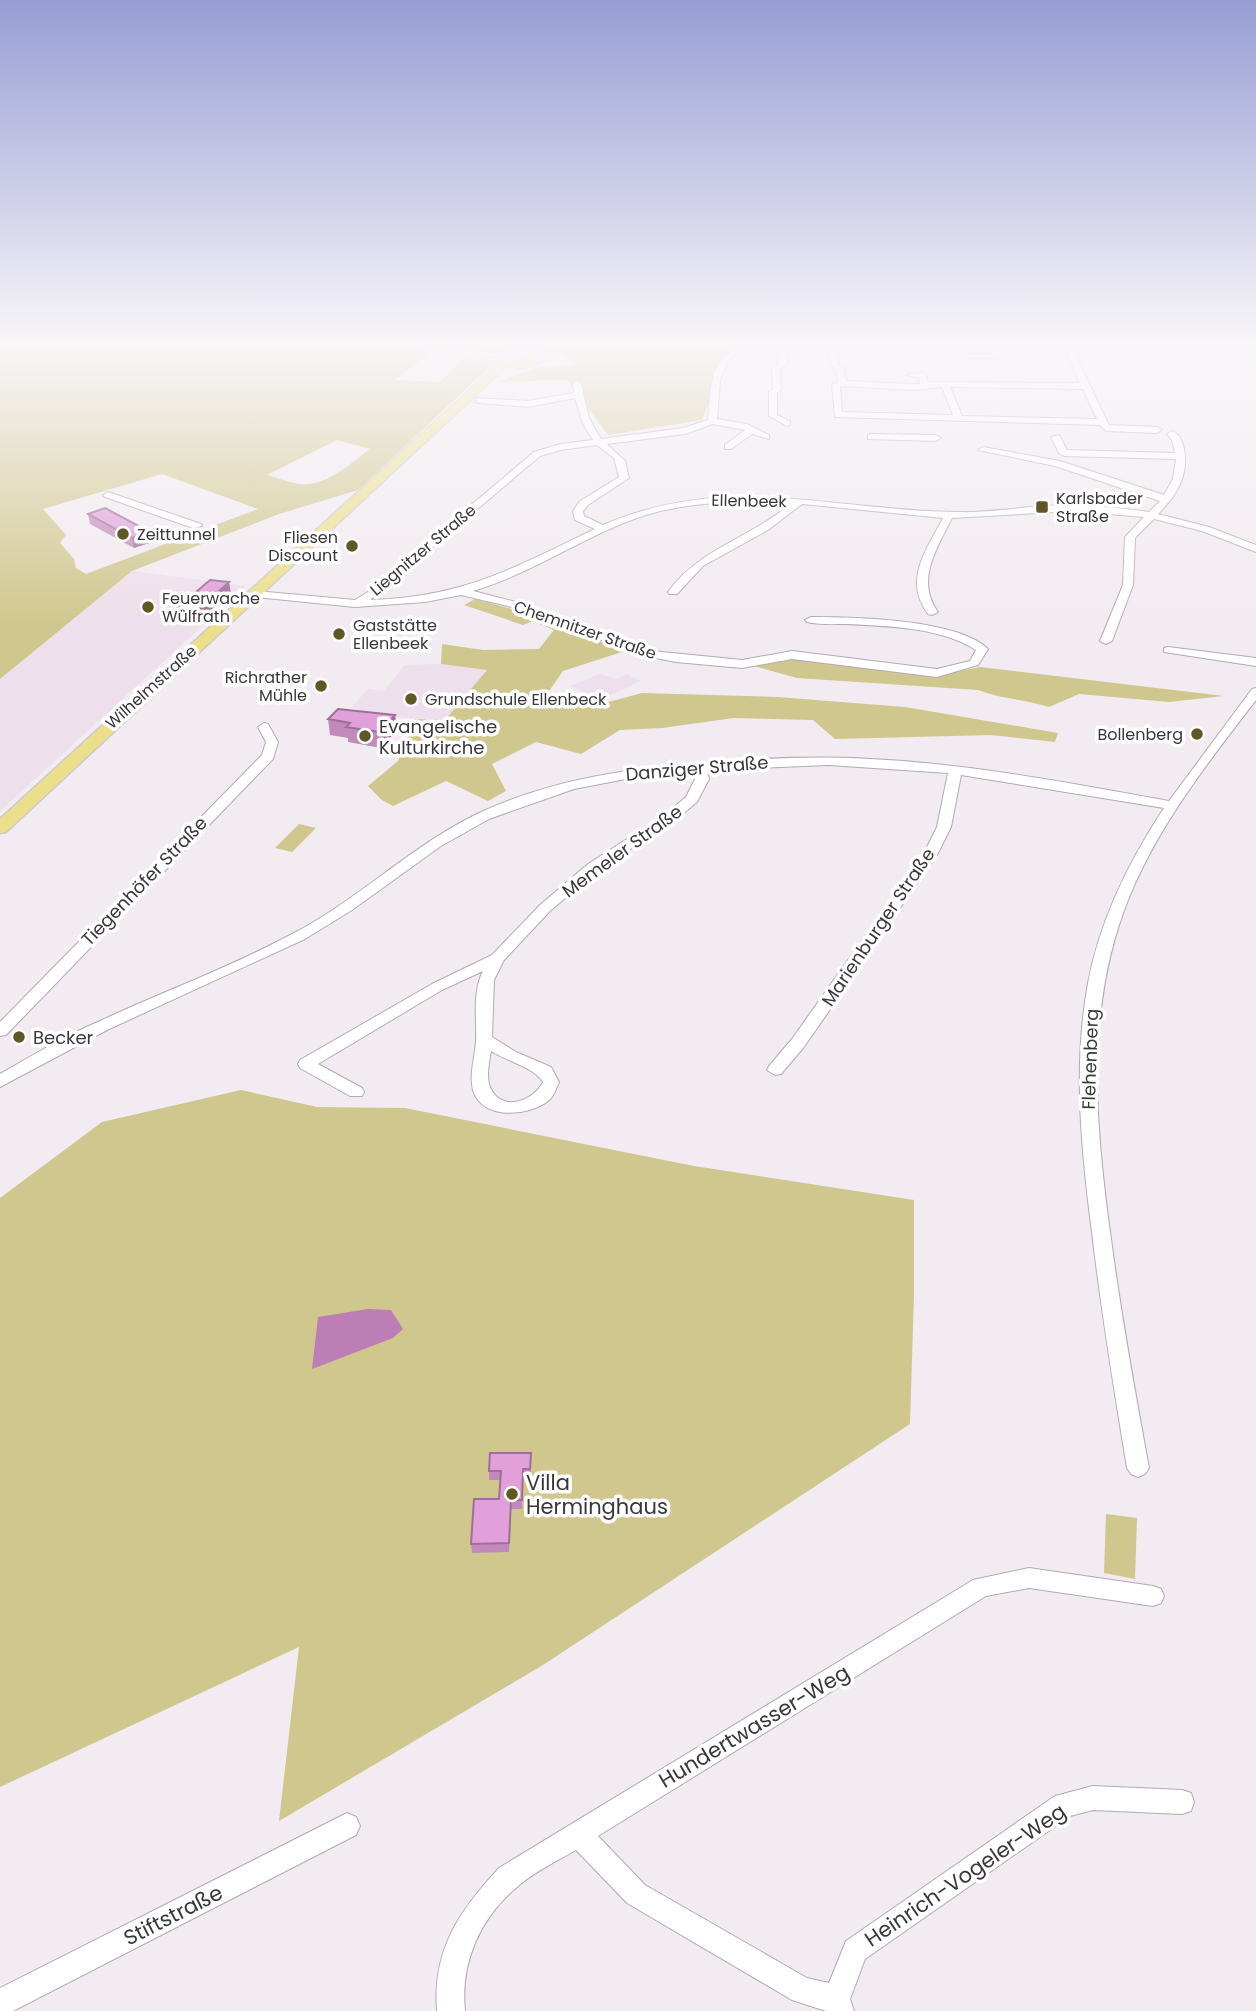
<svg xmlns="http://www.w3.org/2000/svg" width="1256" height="2011" font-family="Poppins,sans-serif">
<rect width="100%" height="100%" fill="#f2ebf1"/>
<g fill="#eddfeb">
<polygon points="132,571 246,586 0,811 0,679"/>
<polygon points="441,664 487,669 445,720 372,716 352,707 368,689 384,691 405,665"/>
<polygon points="600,674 617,679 627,674 641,681 599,700 570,686"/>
</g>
<g fill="#d0c78e" fill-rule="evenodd">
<path d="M0 344H408L430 353 395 380 440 382 465 356 493 364 358 490 279 514 132 571 0 679ZM337 440 370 449C351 463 326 487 300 484 290 483 278 478 267 475ZM162 474 258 509 86 574 76 568 74 559 60 543 66 535 43 509Z"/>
<polygon points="460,344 732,344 702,420 608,435 567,380 498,382 539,367 577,364 557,352 539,353 534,346 517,347 501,354 465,350"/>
<polygon points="475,599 534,615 625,651 563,671 547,694 590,707 642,693 778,697 905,707 1058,733 1055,742 991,735 835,739 813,720 734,718 662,728 620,730 581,754 536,742 492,764 506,791 488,801 446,781 393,806 382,800 368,786 398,761 415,719 445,720 487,670 441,664 442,644 483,650 539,649 554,630 533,621 523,625 464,605"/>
<path d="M804 658 935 676 980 667 1224 696 1169 702 1079 694 1049 707C1025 699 1001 699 978 690L797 678 754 666Z"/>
<polygon points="299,824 316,828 292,852 275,848"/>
<polygon points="241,1090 317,1107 405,1108 694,1166 914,1200 914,1294 910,1424 543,1665 279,1821 299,1647 0,1787 0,1198 102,1122"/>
<polygon points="1106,1514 1137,1518 1135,1579 1104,1573"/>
</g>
<polygon fill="#bd7eb6" points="368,1309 391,1310 403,1329 393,1338 312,1369 318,1317"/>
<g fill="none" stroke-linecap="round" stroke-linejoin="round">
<g stroke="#b2aab0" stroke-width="2">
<g id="minor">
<path d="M750 344H764L734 355 727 362 720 380 717 419 747 424 769 435V439L752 434 731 449H725V445L745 430 713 424 685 434 607 444 625 461 629 478 588 505 583 511 584 516 603 525C729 471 830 511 957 512 986 513 1014 508 1042 506 1078 504 1114 507 1149 512L1160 501 1055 466 978 450 983 447 1060 461 1164 495 1173 479 1176 459 1064 456 1059 453 1051 437 1059 435 1067 450 1175 453 1172 440 1167 434 1172 431C1180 435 1182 440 1184 449 1189 477 1176 496 1158 514L1209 527 1256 545V552L1202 531 1154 519 1135 538 1133 585 1112 641 1106 644 1100 641 1123 585 1125 537 1144 517 1073 511 952 518C937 548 915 581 938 612L932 615 928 614C903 580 926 551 943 518L802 504 768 530 703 566 677 594H669L668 592C699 549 750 538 789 505 780 500 760 502 748 502 714 502 679 505 646 515 586 534 534 573 473 591L516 602 652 651 742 660 792 651 937 669 970 661 976 650C940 627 887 626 846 624 833 624 820 625 807 622L805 620 811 617C853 617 958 619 988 649L978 665 937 677 792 659 742 668 676 662 646 656 508 606 461 595 425 602 355 607 256 597 251 594 256 591 355 600 368 592 534 452 560 444 593 440 583 424 575 398 528 407 479 403 476 402V398L528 401 574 393 573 384 577 381 581 384 589 418 601 439 683 428 708 420C712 384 708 354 750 344ZM597 445 614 458 619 477 580 501 573 511 575 520 595 529C513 568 465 597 370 600L540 456 561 450Z"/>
<polygon points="778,344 786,344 787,364 780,369 781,390 777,393 777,415 790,421 790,425 787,426 769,416 769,392 773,389 772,368 779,363"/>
<path d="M827 344 958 345 965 354H993L992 349 996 347H1064L1062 344H1070L1109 425 1157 427 1162 430 1157 433 1106 431 1100 425 835 417 832 385 838 382 836 370 831 366ZM836 347 955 349 962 358H997L1001 356 1000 352H1066L1080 383 928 382 926 375 922 372 906 375 919 378 920 384H914L846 381 844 369 839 365ZM840 386 914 390 942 387 953 415 842 412ZM950 387 1083 389 1097 419 962 416Z"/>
<polygon points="871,434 936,435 941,438 936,441 868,439 868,435"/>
<polygon points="108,492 201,524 202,526 193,528 105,497 103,495"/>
<polygon points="1168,647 1256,658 1256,666 1164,652 1164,648"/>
<path d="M1256 688V700C1209 761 1160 823 1130 895 1084 1006 1095 1123 1111 1239 1121 1315 1135 1392 1149 1468L1145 1474 1138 1477 1131 1474 1127 1468C1114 1389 1101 1311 1092 1232 1081 1149 1073 1065 1088 983 1100 920 1129 861 1164 808L961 775 951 827 938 853 804 1047 781 1074 775 1075 767 1070 769 1066 792 1039 924 853 937 827 948 773 829 765 707 770 709 779 697 802 673 822 598 870 550 911 504 960 494 980 492 1037 516 1052 551 1067 559 1082C556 1088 554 1097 548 1101 529 1116 482 1121 473 1090 469 1074 475 1057 476 1041 477 1017 472 993 483 971L442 990 318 1064 362 1088 364 1092 362 1096H350L300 1068 298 1064 300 1060 432 984 492 955 540 905 588 864 663 816 686 797 695 779 694 771 631 778 574 789 489 819 441 846 352 910 305 939 107 1030 0 1087V1074C33 1055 65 1036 100 1021 164 991 231 967 294 933 359 899 411 846 477 814 551 779 634 767 714 762 767 758 819 756 871 759 971 764 1070 783 1169 801L1252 689ZM491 1051C506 1061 534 1067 543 1082 534 1100 505 1112 492 1091 485 1080 489 1062 491 1051Z"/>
<polygon points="264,723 268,724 278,742 273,759 6,1035 0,1036 0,1022 262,755 266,742 258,727"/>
<path d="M1029 1568 1153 1586 1161 1589 1164 1596 1161 1603 1153 1606 1029 1588 986 1596 598 1836 645 1885 807 1978 829 1983 846 1941 1055 1796 1093 1786 1182 1790 1191 1793 1194 1802 1191 1811 1182 1814 1093 1810 1070 1816 865 1959 850 1999 854 2011H826L792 2000 627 1903 576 1850C557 1861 534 1872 517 1887 480 1918 460 1963 465 2011H437C432 1950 460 1910 499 1868L973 1580Z"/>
<polygon points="347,1813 356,1817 360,1826 356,1835 13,2011 0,2011 0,1988"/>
</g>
</g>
<g stroke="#cccbcc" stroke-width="3">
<path id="major" d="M422 344C440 344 485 360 497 358 514 354 527 344 541 362L521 369 507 366 6 832 0 833V819L498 364 442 353ZM516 357 528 359 530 361 521 363 506 360Z"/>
</g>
<use href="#minor" fill="#fff" fill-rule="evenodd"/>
<use href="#major" fill="#ecdf8b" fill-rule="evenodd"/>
</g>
<g fill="#c28abb">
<polygon points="88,514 152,542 134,548 90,524"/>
<polygon points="231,593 198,622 178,620 176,609"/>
<polygon points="395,715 397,730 381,748 348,742 348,738 330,735 328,719"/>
<polygon points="531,1453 531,1478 523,1478 522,1509 511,1509 509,1552 472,1553 471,1544 499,1499 500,1480 489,1480 489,1471"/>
</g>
<g fill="#9e7098">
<polygon points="150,532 152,542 134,548 132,538"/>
<polygon points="229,582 231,593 198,622 196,612"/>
<polygon points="395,715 397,730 381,748 380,732"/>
</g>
<g fill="#e1a0d9" stroke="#9e7098" stroke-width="2">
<polygon points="105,508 150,532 132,538 88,514"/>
<polygon points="210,580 229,582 196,612 176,609"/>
<polygon points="338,709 395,715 380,732 346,727 350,723 328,719"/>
<polygon points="490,1453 531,1453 530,1469 523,1469 522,1500 511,1500 509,1543 471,1544 474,1499 499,1499 501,1471 489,1471"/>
</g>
<linearGradient id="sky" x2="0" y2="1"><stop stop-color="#979ed4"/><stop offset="0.55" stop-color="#f9f6f9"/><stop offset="1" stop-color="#f9f6f9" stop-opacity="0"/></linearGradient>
<rect width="1256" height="625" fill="url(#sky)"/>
<g fill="#605824" stroke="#fff" stroke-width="2.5">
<rect x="1035" y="500" width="14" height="14" rx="3.5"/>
<circle cx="123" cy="534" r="7"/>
<circle cx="352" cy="546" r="7"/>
<circle cx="148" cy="607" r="7"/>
<circle cx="339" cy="634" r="7"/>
<circle cx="321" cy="686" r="7"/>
<circle cx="411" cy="699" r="7"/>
<circle cx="1197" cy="734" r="7"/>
<circle cx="365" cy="736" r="7"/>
<circle cx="19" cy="1037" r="7"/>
<circle cx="512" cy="1494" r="7"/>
</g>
<g text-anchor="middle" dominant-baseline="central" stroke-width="7" stroke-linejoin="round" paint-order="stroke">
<g font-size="16" fill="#3a373a" stroke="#fff" text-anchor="start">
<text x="1056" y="498">Karlsbader<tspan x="1056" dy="18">Straße</tspan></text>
<text x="137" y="534">Zeittunnel</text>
<text x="338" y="537" text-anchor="end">Fliesen<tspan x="338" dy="18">Discount</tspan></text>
<text x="162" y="598">Feuerwache<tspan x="162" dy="18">Wülfrath</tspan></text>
<text x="353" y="625">Gaststätte<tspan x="353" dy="18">Ellenbeek</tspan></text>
<text x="307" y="677" text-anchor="end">Richrather<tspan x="307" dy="18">Mühle</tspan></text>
<text x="425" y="699">Grundschule Ellenbeck</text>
<text x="1183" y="734" text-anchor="end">Bollenberg</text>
</g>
<g font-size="16" fill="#3a373a" stroke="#fff">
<text transform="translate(749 501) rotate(1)">Ellenbeek</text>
<text transform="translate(423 550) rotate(-40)">Liegnitzer Straße</text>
<text transform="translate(585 630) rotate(19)">Chemnitzer Straße</text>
<text transform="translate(151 687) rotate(-42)">Wilhelmstraße</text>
</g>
<g font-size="18" fill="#3a373a" stroke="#fff" text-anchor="start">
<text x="379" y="726">Evangelische<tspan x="379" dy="21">Kulturkirche</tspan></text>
<text x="33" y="1037">Becker</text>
</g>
<g font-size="18" fill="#3a373a" stroke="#fff">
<text transform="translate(697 768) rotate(-5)">Danziger Straße</text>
<text transform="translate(622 851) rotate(-36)">Memeler Straße</text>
<text transform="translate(144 881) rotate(-46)">Tiegenhöfer Straße</text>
<text transform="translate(878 927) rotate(-56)">Marienburger Straße</text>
<text transform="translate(1090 1059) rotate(-88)">Flehenberg</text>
</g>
<g font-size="21" fill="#3a373a" stroke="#fff" text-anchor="start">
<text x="526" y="1482">Villa<tspan x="526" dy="24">Herminghaus</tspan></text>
</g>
<g font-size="21" fill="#3a373a" stroke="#fff">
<text transform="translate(754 1726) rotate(-31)">Hundertwasser-Weg</text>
<text transform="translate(965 1875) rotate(-34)">Heinrich-Vogeler-Weg</text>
<text transform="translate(173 1915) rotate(-27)">Stiftstraße</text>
</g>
</g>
</svg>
